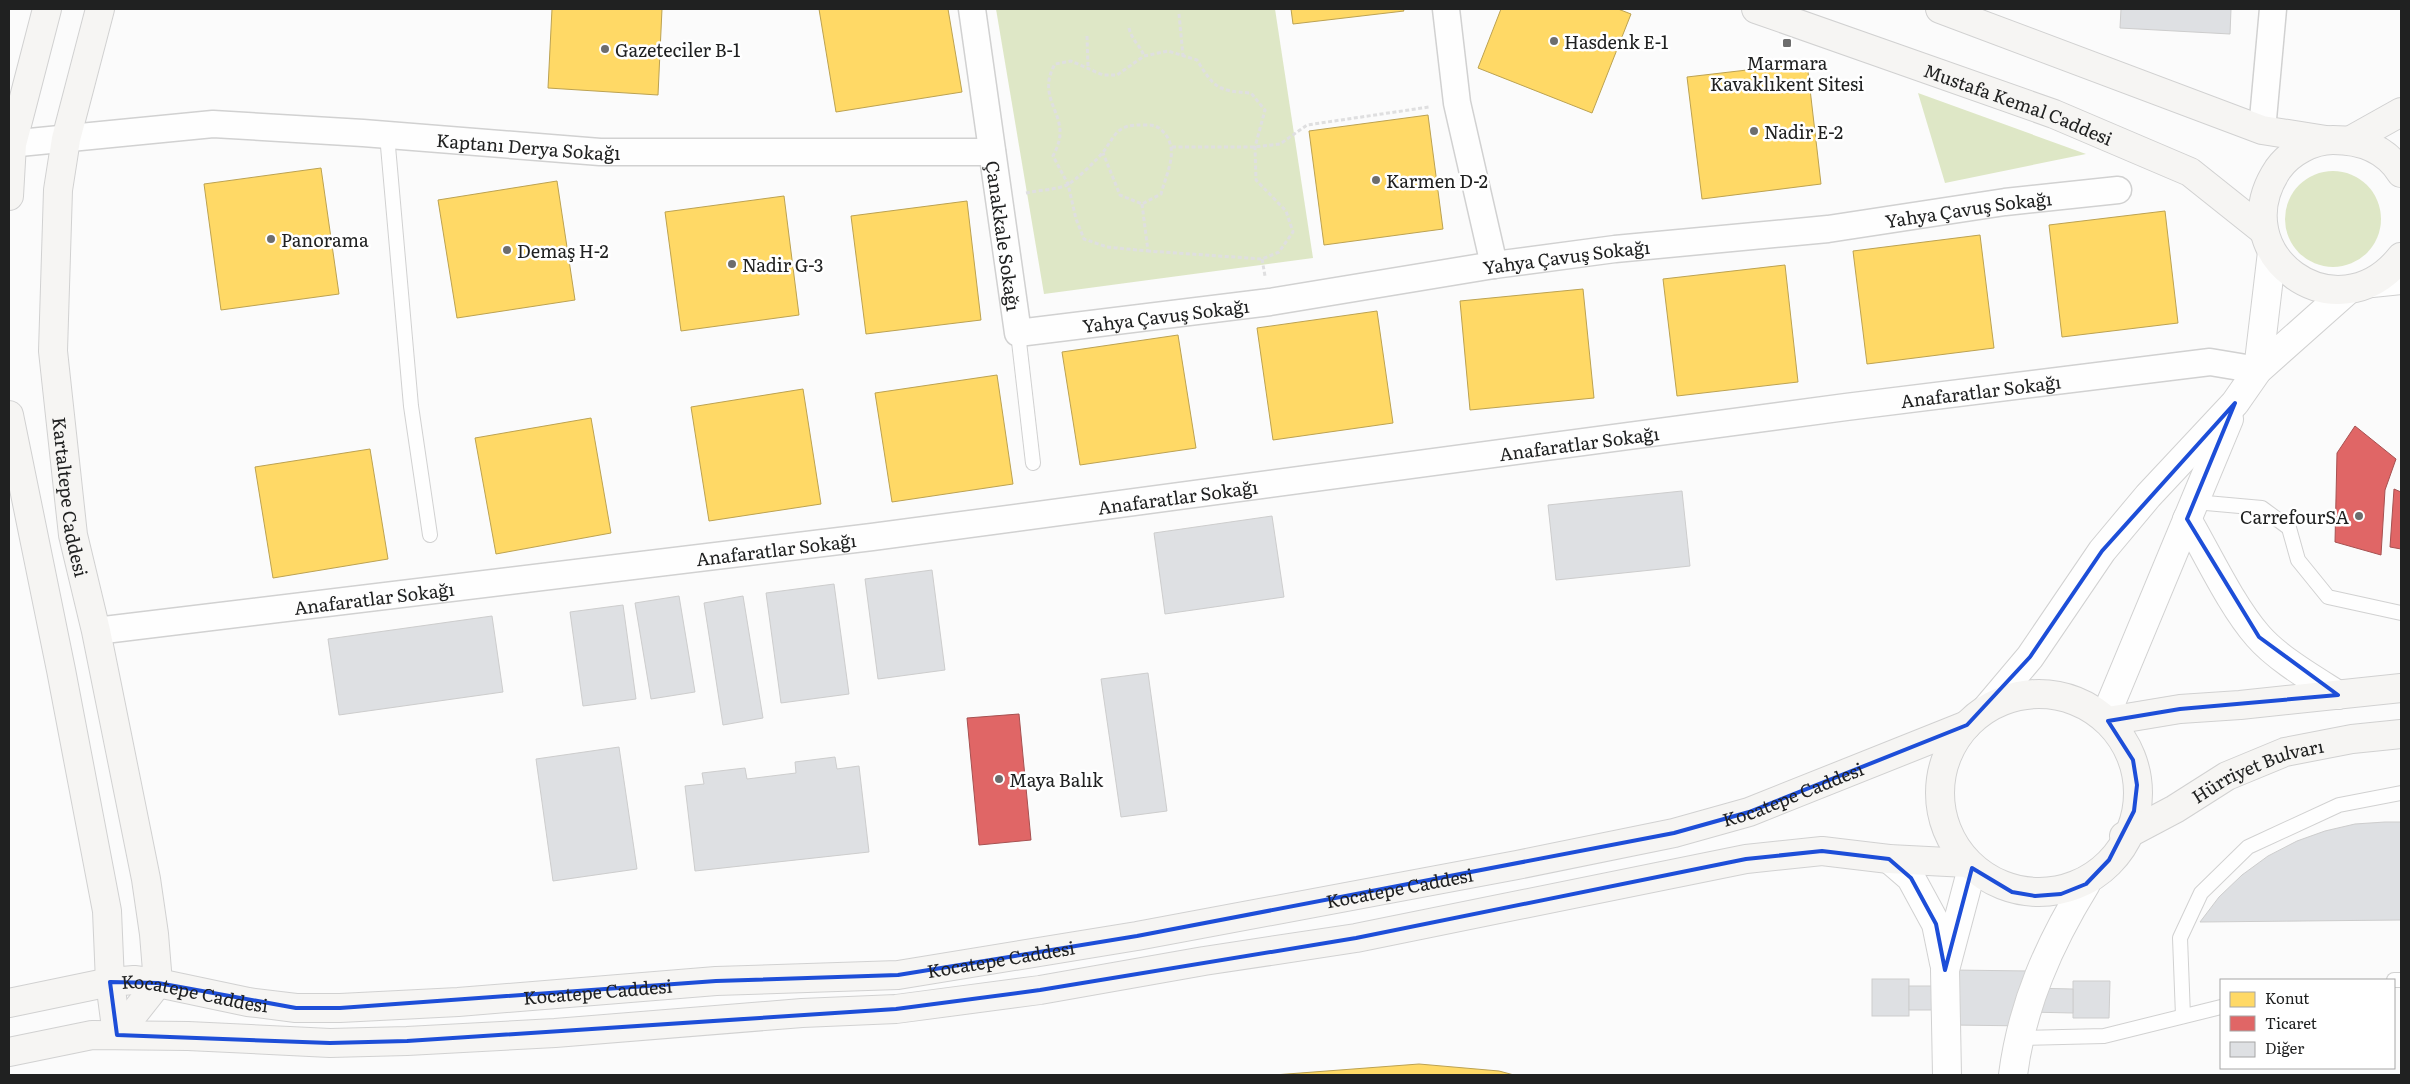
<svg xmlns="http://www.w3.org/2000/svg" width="2410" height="1084" font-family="Literata,serif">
<rect width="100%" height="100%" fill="#fbfbfb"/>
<g fill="#dee7c6">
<polygon points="996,9 1275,9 1313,258 1044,294"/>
<polygon points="1918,93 2086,154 1945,183"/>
<circle cx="2333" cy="219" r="48"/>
</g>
<g fill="#ffd966" stroke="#bca251">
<polygon points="552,9 662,9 658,95 548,88"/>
<polygon points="819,9 948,9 962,92 836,112"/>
<polygon points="1291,9 1403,9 1404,11 1293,24"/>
<polygon points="1501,9 1618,9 1631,14 1592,113 1478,68"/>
<polygon points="1807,63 1821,184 1702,199 1687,77"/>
<polygon points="1428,115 1443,229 1324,245 1309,131"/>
<polygon points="321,168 339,294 221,310 204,184"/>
<polygon points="557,181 575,300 457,318 438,200"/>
<polygon points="784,196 799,315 681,331 665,212"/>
<polygon points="967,201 981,320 866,334 851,216"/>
<polygon points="2165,211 2178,323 2062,337 2049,225"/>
<polygon points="1980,235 1994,348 1867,364 1853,251"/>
<polygon points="1785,265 1798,382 1677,396 1663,279"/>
<polygon points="1583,289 1594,398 1470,410 1460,301"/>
<polygon points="1377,311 1393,423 1273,440 1257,328"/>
<polygon points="1178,335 1196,448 1080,465 1062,352"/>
<polygon points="997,375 1013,484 892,502 875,393"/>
<polygon points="803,389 821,504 709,521 691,407"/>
<polygon points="591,418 611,533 496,554 475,438"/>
<polygon points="370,449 388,559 273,578 255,467"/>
<polygon points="1419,1064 1499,1071 1514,1075 1274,1075"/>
</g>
<g fill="#e06666" stroke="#a65151">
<polygon points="2355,426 2396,459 2385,490 2381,555 2335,542 2337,453"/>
<polygon points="2394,489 2401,492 2401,549 2390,547"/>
<polygon points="1019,714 1031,840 979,845 967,718"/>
</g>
<g fill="#dee0e3" stroke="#cdcdcd">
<polygon points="2121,9 2231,9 2230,34 2120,28"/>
<polygon points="1682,491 1690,566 1556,580 1548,505"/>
<polygon points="1272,516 1284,597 1165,614 1154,533"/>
<polygon points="932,570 945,670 878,679 865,579"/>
<polygon points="834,584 849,694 781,703 766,593"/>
<polygon points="679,596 695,692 651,699 635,603"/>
<polygon points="743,596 763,718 723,725 704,603"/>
<polygon points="623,605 636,699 583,706 570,612"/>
<polygon points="492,616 503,692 339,715 328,639"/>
<polygon points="1148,673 1167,811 1121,817 1101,679"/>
<polygon points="619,747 637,869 553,881 536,759"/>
<polygon points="835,757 837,769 859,766 869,852 695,871 685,786 704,784 702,773 745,768 747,779 796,773 795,762"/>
<polygon points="2385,822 2401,822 2401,920 2200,922 2219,897 2242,875 2268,856 2297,841 2325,831 2355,824"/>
<polygon points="1953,970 2029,971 2028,1026 1953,1025"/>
<rect x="1872" y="979" width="37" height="37"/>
<polygon points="2073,981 2110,981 2109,1018 2073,1018"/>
<rect x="1909" y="986" width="44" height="24"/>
<polygon points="2028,988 2073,989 2073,1013 2028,1012"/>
</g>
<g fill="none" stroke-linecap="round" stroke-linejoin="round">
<g stroke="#d1d1d1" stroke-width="16">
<g id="service">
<polyline points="387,135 411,406 430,535"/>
<polyline points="1018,333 1033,463"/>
<polyline points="2195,502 2262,508 2289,528 2298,560 2328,597 2401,613"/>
<polyline points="2394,980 2401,980"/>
<polyline points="2183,1016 2180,938 2201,893 2248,847 2339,805 2401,793"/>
<polyline points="2020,1038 2104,1036 2221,1007"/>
</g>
</g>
<g stroke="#d1d1d1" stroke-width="29">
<g id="minor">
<path id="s1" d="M972 9 1018 333 1270 302 1494 265 1615 249 1828 229 2005 202 2118 190"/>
<polyline points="1446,9 1457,103 1494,265"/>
<polyline points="2262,130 2273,9"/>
<path id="s2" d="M9 144 213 124 363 133 600 152H992"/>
<path id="s3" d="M96 631 872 537 1846 407 2210 362 2258 370"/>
</g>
</g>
<g stroke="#d1d1d1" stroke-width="30">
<g id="tertiary">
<polyline points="2372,283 2401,280"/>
<polyline points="2258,370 2272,252"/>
<path d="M2187 519C2208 555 2231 605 2258 636 2278 659 2313 679 2338 695"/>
<polyline points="1987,708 2030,657 2102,551 2148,496 2235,403 2258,370 2348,290"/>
<polyline points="2105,717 2229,419"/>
<polyline points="1889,859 1911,878 1936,924 1944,963"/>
<polyline points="1947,1075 1945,970 1972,868"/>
<path d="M2013 1075C2022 1005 2049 944 2086 884"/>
</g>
</g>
<g stroke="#d1d1d1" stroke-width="30">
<g id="secondary">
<path id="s4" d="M100 9 66 139 58 190 53 351 73 535 96 631 146 879 154 934 158 983 117 1035"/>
<path id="s5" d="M1756 9 2054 114 2190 172 2264 231"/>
<polyline points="1940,9 2262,130 2326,140"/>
<polyline points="2351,140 2401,112"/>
<path d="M2401 173C2386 149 2361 140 2333 140 2313 140 2290 152 2278 169 2221 254 2337 338 2401 257"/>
<polyline points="9,196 12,144 47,9"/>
<polyline points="9,415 61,670 107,911 110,982 117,1035"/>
<circle cx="2039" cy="793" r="99"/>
<polyline points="2108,721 2180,709 2240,705 2401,688"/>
<path id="s6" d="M2124 836 2175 809 2227 776 2285 752 2352 739 2401 734"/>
<path id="s7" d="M9 1003 110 982 134 980 158 983 248 1002 296 1008H340L458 1002 716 981 898 975 1137 936 1517 865 1674 833 1749 812 1967 725"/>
<polyline points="9,1052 92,1035 188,1036 330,1043 407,1041 555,1033 802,1013 896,1009 1040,990 1204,961 1356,938 1746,859 1822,851 1889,859 1967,863"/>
</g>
</g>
<g stroke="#dfdfe0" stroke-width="3" stroke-dasharray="4 2.5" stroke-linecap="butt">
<polyline points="1179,14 1183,56"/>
<path d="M1129 28C1131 39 1140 45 1144 56"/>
<polyline points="1087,36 1088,68"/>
<polyline points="1172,147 1255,147 1280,144 1307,125 1429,107"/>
<path d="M1026 193C1039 190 1055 190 1067 185 1075 181 1098 159 1104 151 1117 132 1118 124 1145 125 1150 125 1154 125 1159 128 1182 146 1167 171 1161 194L1142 204 1120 195 1103 153"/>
<path d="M1142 204 1148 251 1107 247 1084 239 1076 219 1068 184 1053 156C1055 152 1058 146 1059 141 1066 113 1036 97 1055 64L1071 61 1103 75H1117L1144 56 1168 51 1197 60C1214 88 1218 91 1251 93L1265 110 1255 147 1256 180 1286 211 1293 232 1279 252 1262 259 1148 251"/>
<polyline points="1262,259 1265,276"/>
</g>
<use href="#service" stroke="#fefefe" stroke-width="14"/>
<use href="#minor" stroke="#fefefe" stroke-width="26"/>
<use href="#tertiary" stroke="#fefefe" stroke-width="28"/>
<use href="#secondary" stroke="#f6f5f3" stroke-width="28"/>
</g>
<path fill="none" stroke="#1d4ed8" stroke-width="4" stroke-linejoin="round" d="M2235 403 2187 519 2259 637 2338 695 2180 709 2108 721 2133 760 2137 785 2134 811 2109 860 2086 884 2061 894 2035 896 2012 892 1972 868 1945 970 1936 924 1911 878 1889 859 1822 851 1746 859 1356 938 1040 990 896 1009 407 1041 330 1043 117 1035 110 982 158 983 296 1008H340L716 981 898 975 1137 936 1674 833 1749 812 1967 725 2030 657 2102 551Z"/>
<g fill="#6d6d6d" stroke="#fff" stroke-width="2">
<circle cx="1554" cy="41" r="5"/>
<rect x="1782" y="38" width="10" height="10" rx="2.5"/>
<circle cx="605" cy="49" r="5"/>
<circle cx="1754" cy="131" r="5"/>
<circle cx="1376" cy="180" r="5"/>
<circle cx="271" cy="239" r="5"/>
<circle cx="507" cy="250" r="5"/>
<circle cx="732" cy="264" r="5"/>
<circle cx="2359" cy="516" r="5"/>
<circle cx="999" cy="779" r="5"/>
</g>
<g text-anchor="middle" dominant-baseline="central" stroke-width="5" stroke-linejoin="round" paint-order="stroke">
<g font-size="18" fill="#202121" stroke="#fff" text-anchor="start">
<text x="1564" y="41">Hasdenk E-1</text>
<text x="615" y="49">Gazeteciler B-1</text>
<text x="1787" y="62" text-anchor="middle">Marmara<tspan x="1787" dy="21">Kavaklıkent Sitesi</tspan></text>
<text x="1764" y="131">Nadir E-2</text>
<text x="1386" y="180">Karmen D-2</text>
<text x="281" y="239">Panorama</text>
<text x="517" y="250">Demaş H-2</text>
<text x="742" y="264">Nadir G-3</text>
<text x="2349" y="516" text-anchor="end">CarrefourSA</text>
<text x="1009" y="779">Maya Balık</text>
</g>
<g font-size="18" fill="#202121" stroke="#fff">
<text stroke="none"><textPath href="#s5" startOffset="279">Mustafa Kemal Caddesi</textPath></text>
<text stroke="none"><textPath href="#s2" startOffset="521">Kaptanı Derya Sokağı</textPath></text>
<text stroke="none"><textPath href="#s1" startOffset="1286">Yahya Çavuş Sokağı</textPath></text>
<text stroke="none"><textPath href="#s1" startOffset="229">Çanakkale Sokağı</textPath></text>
<text stroke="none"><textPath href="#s1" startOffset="881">Yahya Çavuş Sokağı</textPath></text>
<text stroke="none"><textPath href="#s1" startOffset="476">Yahya Çavuş Sokağı</textPath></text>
<text stroke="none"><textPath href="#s3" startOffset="1900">Anafaratlar Sokağı</textPath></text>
<text stroke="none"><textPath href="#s3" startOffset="1495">Anafaratlar Sokağı</textPath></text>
<text stroke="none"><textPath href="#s3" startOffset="1090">Anafaratlar Sokağı</textPath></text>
<text stroke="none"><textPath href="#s4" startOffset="494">Kartaltepe Caddesi</textPath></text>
<text stroke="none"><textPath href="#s3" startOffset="685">Anafaratlar Sokağı</textPath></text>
<text stroke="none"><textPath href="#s3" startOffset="280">Anafaratlar Sokağı</textPath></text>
<text stroke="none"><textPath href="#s6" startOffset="150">Hürriyet Bulvarı</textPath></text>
<text stroke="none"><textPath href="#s7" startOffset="1809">Kocatepe Caddesi</textPath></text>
<text stroke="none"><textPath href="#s7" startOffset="1404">Kocatepe Caddesi</textPath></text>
<text stroke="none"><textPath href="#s7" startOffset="999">Kocatepe Caddesi</textPath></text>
<text stroke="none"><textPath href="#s7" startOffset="594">Kocatepe Caddesi</textPath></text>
<text stroke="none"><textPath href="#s7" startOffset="189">Kocatepe Caddesi</textPath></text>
</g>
</g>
<rect width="2410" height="1084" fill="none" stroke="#202121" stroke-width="20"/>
<rect x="2220" y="979" width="175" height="90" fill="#ffffff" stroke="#a6a6a6"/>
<rect x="2230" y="992" width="25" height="15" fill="#ffd966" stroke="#a6a6a6"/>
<text x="2265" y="1004" font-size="15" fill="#202121">Konut</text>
<rect x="2230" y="1016" width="25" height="15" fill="#e06666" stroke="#a6a6a6"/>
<text x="2265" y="1029" font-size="15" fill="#202121">Ticaret</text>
<rect x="2230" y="1042" width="25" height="15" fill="#dee0e3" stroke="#a6a6a6"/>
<text x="2265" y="1054" font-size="15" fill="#202121">Diğer</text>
</svg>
